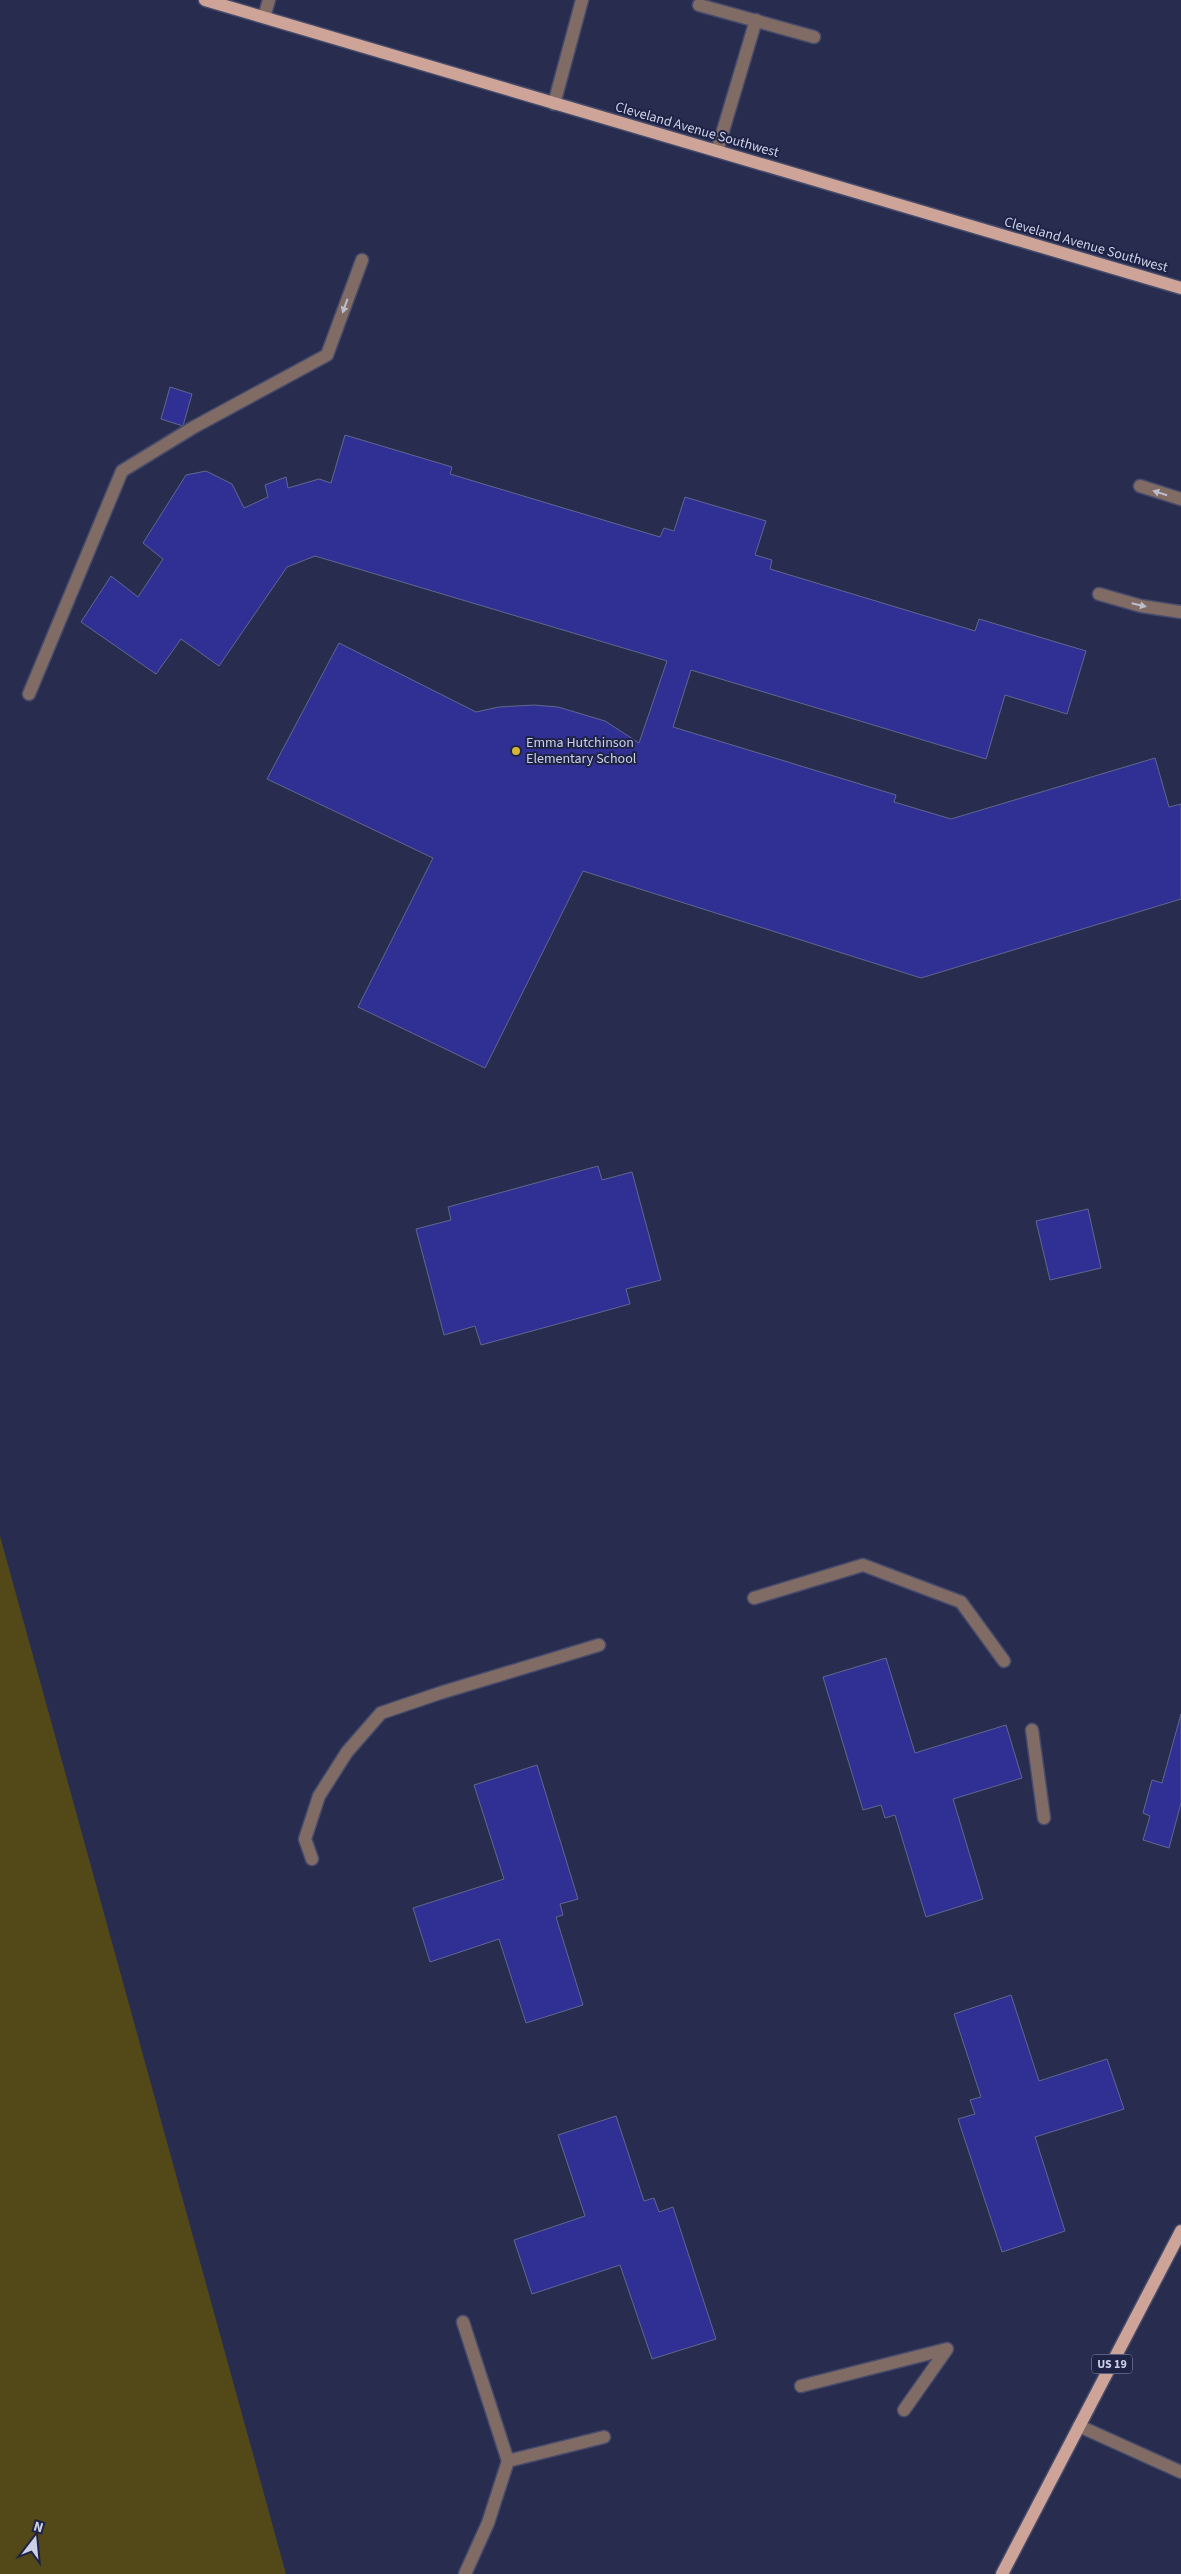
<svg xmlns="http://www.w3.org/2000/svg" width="1181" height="2574" font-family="'Source Sans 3',sans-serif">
<rect width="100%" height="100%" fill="#282d50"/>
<polygon fill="#534817" points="0,1536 286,2574 0,2574"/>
<g fill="#302f94" stroke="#60678e">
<polygon points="170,387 192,394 183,426 161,419"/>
<polygon points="345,435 452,467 450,474 660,537 664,528 674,531 685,497 766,521 755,555 772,560 770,569 975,631 979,619 1086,651 1067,714 1005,695 986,759 691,670 673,727 896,795 894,802 951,819 1155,758 1169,807 1181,804 1181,899 921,978 583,871 485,1068 358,1007 433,858 267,779 339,643 476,712 499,707 534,705 558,707 605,721 639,743 667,661 315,556 287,567 219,666 181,639 156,674 81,622 111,576 138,597 163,559 143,543 186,475 206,471 232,484 244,508 268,497 265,485 286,477 288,488 319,479 331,483"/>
<polygon points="598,1166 602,1180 632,1172 661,1280 626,1289 630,1304 481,1345 475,1326 444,1335 416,1229 451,1220 448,1207"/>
<polygon points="1088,1209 1101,1268 1050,1280 1036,1221"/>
<polygon points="886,1658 915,1753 1006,1725 1022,1778 953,1799 983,1899 926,1917 895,1815 885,1818 881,1805 863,1810 823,1677"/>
<polygon points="1181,1714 1181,1803 1169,1848 1143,1840 1150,1816 1143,1813 1152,1780 1162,1783"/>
<polygon points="537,1765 578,1899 560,1904 563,1915 556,1917 583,2005 526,2023 499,1939 430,1962 413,1908 504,1879 474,1785"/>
<polygon points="1011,1995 1039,2081 1107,2059 1124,2109 1035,2137 1065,2231 1002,2252 958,2119 975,2114 970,2100 981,2097 954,2014"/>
<polygon points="616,2116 644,2201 654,2198 659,2212 673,2207 716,2339 652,2359 620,2265 532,2294 514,2240 585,2216 558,2135"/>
</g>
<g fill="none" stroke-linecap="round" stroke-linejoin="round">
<g stroke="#464b6b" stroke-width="15">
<g id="minor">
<polyline points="699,5 814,37"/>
<polyline points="264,17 269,0"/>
<polyline points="554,104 582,0"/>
<polyline points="717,151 756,20"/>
<polyline points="1140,486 1181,499"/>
<polyline points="1099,594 1141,606 1181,612"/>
<polyline points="29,694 122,471 194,427 327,355 362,260"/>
<polyline points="754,1598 863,1565 961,1602 1004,1661"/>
<polyline points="1032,1730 1044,1818"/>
<polyline points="312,1859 305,1839 319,1796 347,1752 381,1713 440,1693 599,1645"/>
<polyline points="463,2322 508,2461 604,2437"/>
<polyline points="801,2386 947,2349 904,2410"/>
<polyline points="1079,2426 1181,2472"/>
<polyline points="465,2574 488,2523 508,2461"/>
</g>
</g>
<g stroke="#464b6b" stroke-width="15">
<g id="major">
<polyline points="205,0 1181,288"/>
<polyline points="1002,2574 1181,2231"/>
</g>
</g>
<use href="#minor" stroke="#806b65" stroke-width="12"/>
<use href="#major" stroke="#cea498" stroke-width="12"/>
</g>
<defs><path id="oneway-solid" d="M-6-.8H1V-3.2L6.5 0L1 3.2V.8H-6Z" transform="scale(1.25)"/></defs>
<g fill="#bdbdcd">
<use href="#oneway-solid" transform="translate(345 306) rotate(110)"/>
<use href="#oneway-solid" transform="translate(1160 493) rotate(-162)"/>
<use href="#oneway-solid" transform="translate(1139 605) rotate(13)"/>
</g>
<circle fill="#d3b635" stroke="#1f2345" stroke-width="2" cx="516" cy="751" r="5"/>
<g text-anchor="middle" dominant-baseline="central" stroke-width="4" stroke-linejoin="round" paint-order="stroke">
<rect fill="#1f2345" stroke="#989db6" stroke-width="1" x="1092" y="2354.5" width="40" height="19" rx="4"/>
<g font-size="12" font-weight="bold" fill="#ccd1e7">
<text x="1112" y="2364">US 19</text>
</g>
<g font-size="14" fill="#ccd1e7" stroke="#1f2345">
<text transform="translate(697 130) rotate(16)">Cleveland Avenue Southwest</text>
<text transform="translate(1086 245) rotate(16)">Cleveland Avenue Southwest</text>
</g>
<g font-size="14" fill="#ccd1e7" stroke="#1f2345" text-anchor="start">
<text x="526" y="743">Emma Hutchinson<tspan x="526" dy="16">Elementary School</tspan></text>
</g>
</g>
<g transform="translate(35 2539) rotate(16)" stroke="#1f2345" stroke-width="4" paint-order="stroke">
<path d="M0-4L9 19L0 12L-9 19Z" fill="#ccd1e7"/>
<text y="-8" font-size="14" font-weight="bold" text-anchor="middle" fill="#ccd1e7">N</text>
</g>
</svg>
